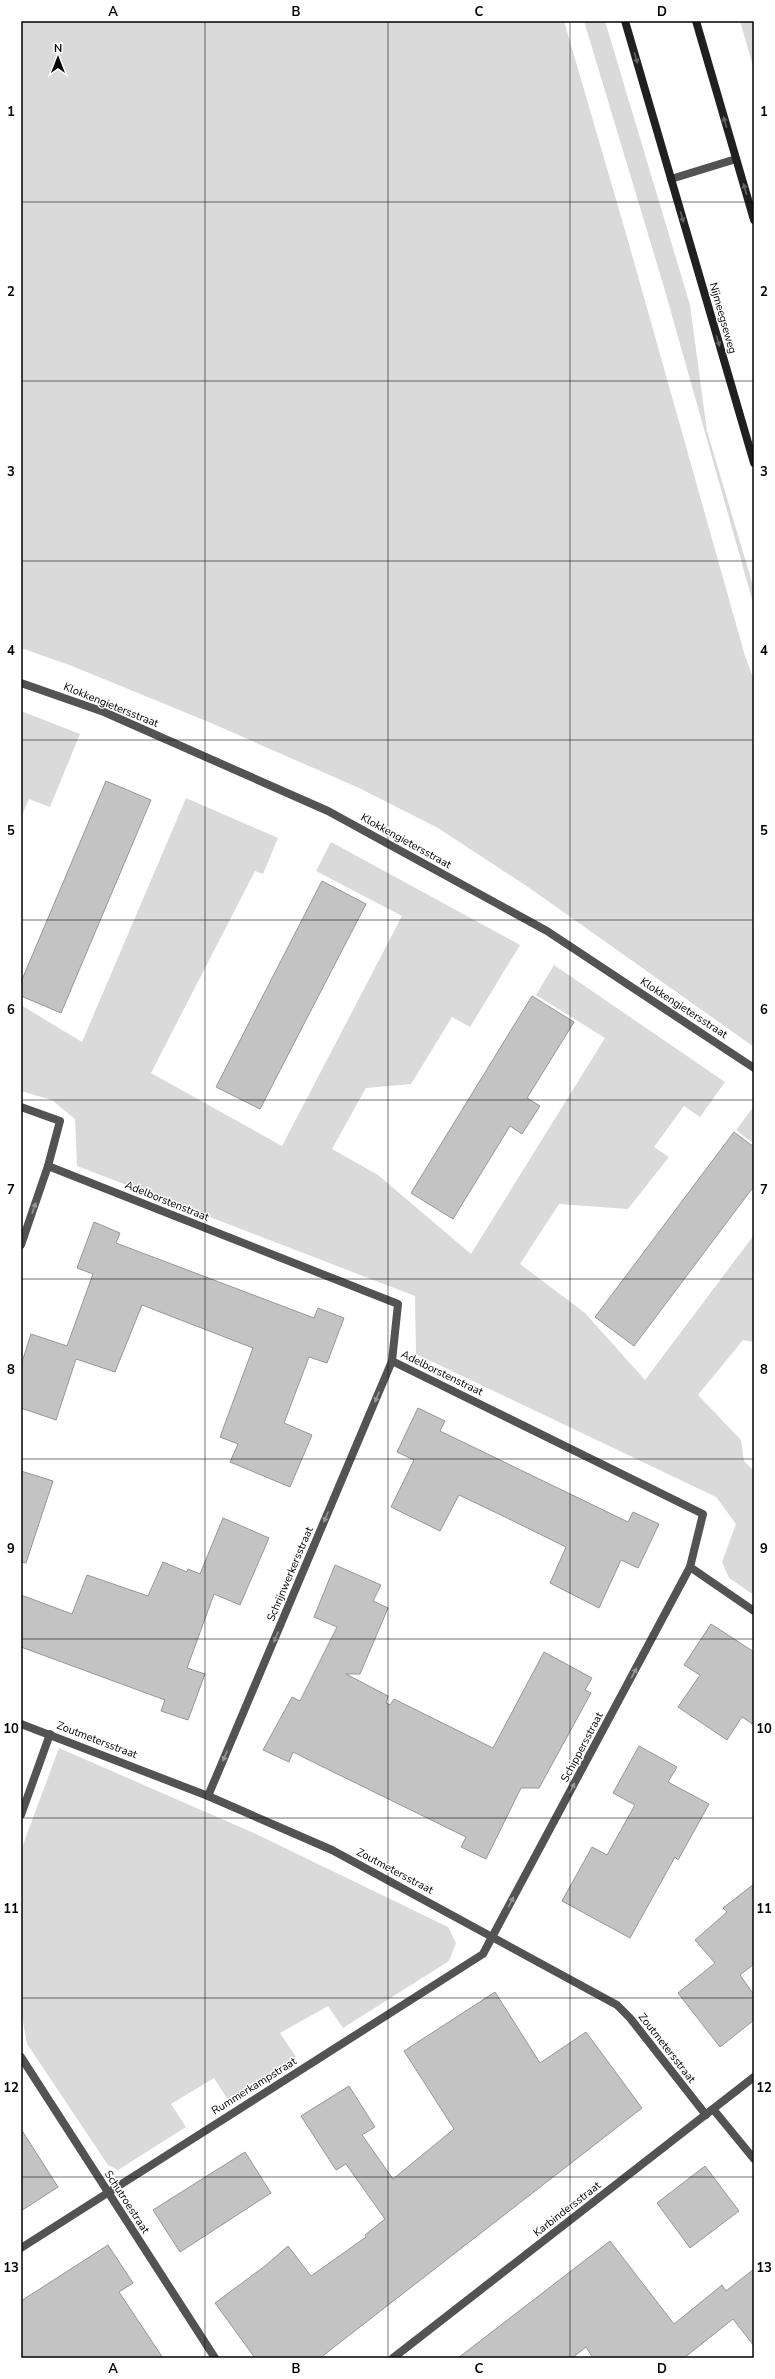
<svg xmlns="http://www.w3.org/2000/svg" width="775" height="2379" font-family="'Nunito Sans',sans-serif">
<rect width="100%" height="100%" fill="#fff"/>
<g fill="#dadada">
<polygon points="21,21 564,21 627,237 745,656 754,680 754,1047 528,887 438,828 359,788 211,723 72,666 21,648"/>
<polygon points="584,21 605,21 690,305 707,431 754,589 754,606 663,284"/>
<polygon points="740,21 754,21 754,69"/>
<polygon points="21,711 80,734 50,807 29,799 21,818"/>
<polygon points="186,798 278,838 263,874 255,871 151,1073 282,1146 402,916 316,871 331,842 520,945 470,1027 452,1017 411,1084 366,1088 332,1149 378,1175 471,1254 605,1038 536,995 554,965 725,1082 700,1117 684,1106 654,1147 669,1157 628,1209 559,1204 520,1264 585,1313 645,1380 754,1235 754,1342 743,1340 698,1395 741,1440 744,1461 754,1471 754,1595 729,1578 722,1562 736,1524 716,1497 416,1354 415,1296 77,1166 75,1119 52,1100 21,1091 21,1005 82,1042"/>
<polygon points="754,1106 754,1144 736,1130"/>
<polygon points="59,1748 256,1834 448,1927 456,1943 449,1961 343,2028 328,2006 280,2033 296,2057 228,2100 214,2078 171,2104 186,2127 118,2170 108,2165 27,2044 21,2010 21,1850"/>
</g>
<g fill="#c3c3c3" stroke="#979797">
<polygon points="106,781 151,800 61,1013 21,996 21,982"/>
<polygon points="322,881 366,904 260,1109 216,1087"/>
<polygon points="532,996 574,1022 527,1098 540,1106 522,1134 510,1126 453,1219 411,1193"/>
<polygon points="734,1132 754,1147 754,1186 634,1346 595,1317"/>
<polygon points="94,1222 120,1233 116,1243 314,1318 318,1308 344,1318 327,1363 309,1357 284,1423 312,1435 290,1487 230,1462 238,1444 220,1437 253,1348 142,1305 115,1372 76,1359 56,1420 21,1408 21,1365 31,1334 67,1346 93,1274 77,1268"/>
<polygon points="418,1408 445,1421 440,1431 502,1461 628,1522 633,1512 659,1524 638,1568 621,1560 599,1608 550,1583 566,1547 503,1516 459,1495 440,1531 391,1507 414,1460 397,1452"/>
<polygon points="21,1471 53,1481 26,1563 21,1562"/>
<polygon points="223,1518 269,1538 240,1605 214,1594 187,1668 205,1674 188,1720 161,1711 165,1700 21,1647 21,1595 72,1614 87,1575 148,1596 163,1562 187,1572 188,1569 200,1574"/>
<polygon points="335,1565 381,1585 373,1601 388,1608 360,1674 346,1674 388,1696 386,1703 390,1705 394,1699 493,1748 544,1652 592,1678 585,1690 591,1693 539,1788 521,1788 486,1859 461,1847 466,1837 321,1766 293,1752 289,1762 263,1750 292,1697 300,1701 337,1627 314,1617"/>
<polygon points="711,1624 754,1652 754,1725 742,1717 727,1740 678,1707 700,1675 684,1665"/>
<polygon points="639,1746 677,1767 668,1782 709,1804 678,1860 675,1857 630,1938 562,1901 592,1847 607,1855 635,1805 613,1793"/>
<polygon points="754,1884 754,1964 740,1975 754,1995 754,2020 720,2047 678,1993 715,1963 695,1940 727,1912 723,1908"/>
<polygon points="495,1992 540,2063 586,2032 642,2108 320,2358 255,2358 215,2303 265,2266 288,2246 311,2276 366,2237 365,2235 385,2219 346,2164 336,2170 301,2116 349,2086 375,2127 362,2135 393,2179 454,2129 404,2051"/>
<polygon points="21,2129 58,2187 21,2211"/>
<polygon points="245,2152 271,2193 180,2252 153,2210"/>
<polygon points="705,2166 739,2211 690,2248 657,2203"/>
<polygon points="610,2241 674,2324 722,2285 726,2291 754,2269 754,2346 733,2319 684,2358 593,2358 586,2347 572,2358 458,2358"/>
<polygon points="108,2245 133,2283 119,2292 163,2358 21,2358 21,2301"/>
</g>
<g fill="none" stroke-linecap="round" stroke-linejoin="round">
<g stroke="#535353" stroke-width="8">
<polyline points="671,179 736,159"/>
<polyline points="21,683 104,712 328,811 547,931 754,1068"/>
<polyline points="21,1107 60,1121 48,1166 398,1304 392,1361 703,1514 690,1567 754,1611"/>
<polyline points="21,1245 48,1166"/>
<polyline points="21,1724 208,1796 332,1850 617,2005 630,2018 706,2115"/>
<polyline points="208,1796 392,1361"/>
<polyline points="21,1815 50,1734"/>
<polyline points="21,2057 215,2358"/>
<polyline points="713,2109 754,2159"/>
<polyline points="21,2248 483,1954 690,1567"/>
<polyline points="393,2358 754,2077"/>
</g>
<g stroke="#202020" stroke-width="8">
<polyline points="625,21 754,463"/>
<polyline points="696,21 754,220"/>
</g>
</g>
<defs><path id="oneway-solid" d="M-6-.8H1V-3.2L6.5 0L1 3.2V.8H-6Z"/></defs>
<g fill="#636363">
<use href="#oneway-solid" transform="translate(636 58) rotate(74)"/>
<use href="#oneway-solid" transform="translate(725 122) rotate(-106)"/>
<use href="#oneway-solid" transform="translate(745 189) rotate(-106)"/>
<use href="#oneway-solid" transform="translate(682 217) rotate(74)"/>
<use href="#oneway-solid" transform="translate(718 341) rotate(74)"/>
</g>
<g fill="#989898">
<use href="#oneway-solid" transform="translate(34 1208) rotate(-71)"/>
<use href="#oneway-solid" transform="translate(377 1397) rotate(113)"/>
<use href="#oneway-solid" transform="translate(326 1517) rotate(113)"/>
<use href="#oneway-solid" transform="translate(276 1637) rotate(113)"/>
<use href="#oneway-solid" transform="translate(634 1673) rotate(-62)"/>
<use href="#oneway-solid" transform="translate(225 1756) rotate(113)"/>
<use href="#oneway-solid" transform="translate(572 1788) rotate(-62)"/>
<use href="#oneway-solid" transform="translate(511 1902) rotate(-62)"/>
</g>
<path fill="none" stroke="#000" stroke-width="1" stroke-opacity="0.55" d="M205 21V2358M388 21V2358M570 21V2358M21 202H754M21 381H754M21 561H754M21 740H754M21 920H754M21 1100H754M21 1279H754M21 1459H754M21 1639H754M21 1818H754M21 1998H754M21 2177H754"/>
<g text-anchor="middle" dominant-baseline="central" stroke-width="3" stroke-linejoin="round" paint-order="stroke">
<g font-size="11" fill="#000" stroke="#fff">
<text transform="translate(723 318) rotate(74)">Nijmeegseweg</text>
<text transform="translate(111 705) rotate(22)">Klokkengietersstraat</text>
<text transform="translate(406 841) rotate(29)">Klokkengietersstraat</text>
<text transform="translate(684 1008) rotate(33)">Klokkengietersstraat</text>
<text transform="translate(167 1201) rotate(22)">Adelborstenstraat</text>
<text transform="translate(442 1373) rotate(26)">Adelborstenstraat</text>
<text transform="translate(290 1574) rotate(-67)">Schrijnwerkersstraat</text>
<text transform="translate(97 1740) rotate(21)">Zoutmetersstraat</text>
<text transform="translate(582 1747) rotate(-62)">Schippersstraat</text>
<text transform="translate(395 1871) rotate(28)">Zoutmetersstraat</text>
<text transform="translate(667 2048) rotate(52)">Zoutmetersstraat</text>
<text transform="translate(254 2086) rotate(-32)">Rummerkampstraat</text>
<text transform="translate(127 2202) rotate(57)">Schutroestraat</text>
<text transform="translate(567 2209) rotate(-38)">Karbindersstraat</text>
</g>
</g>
<rect width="775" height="2379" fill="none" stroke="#ffffff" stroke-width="44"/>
<g transform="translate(58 58)" stroke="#ffffff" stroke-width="3" paint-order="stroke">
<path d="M0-3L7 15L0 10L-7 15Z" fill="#000000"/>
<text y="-6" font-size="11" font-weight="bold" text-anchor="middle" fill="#000000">N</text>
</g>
<rect x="22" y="22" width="731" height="2335" fill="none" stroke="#000" stroke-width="1.5"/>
<g font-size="13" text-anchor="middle" font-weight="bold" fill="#000">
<text x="113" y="16">A</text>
<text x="296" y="16">B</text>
<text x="479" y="16">C</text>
<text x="662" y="16">D</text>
<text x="11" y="116">1</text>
<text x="764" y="116">1</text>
<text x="11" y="296">2</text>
<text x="764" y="296">2</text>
<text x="11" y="476">3</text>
<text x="764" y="476">3</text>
<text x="11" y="655">4</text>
<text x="764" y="655">4</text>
<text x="11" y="835">5</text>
<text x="764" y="835">5</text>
<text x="11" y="1014">6</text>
<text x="764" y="1014">6</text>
<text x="11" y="1194">7</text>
<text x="764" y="1194">7</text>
<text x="11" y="1374">8</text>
<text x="764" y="1374">8</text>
<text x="11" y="1553">9</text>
<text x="764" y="1553">9</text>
<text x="11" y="1733">10</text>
<text x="764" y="1733">10</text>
<text x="11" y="1913">11</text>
<text x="764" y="1913">11</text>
<text x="11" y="2092">12</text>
<text x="764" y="2092">12</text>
<text x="11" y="2272">13</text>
<text x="764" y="2272">13</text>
<text x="113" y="2373">A</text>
<text x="296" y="2373">B</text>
<text x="479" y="2373">C</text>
<text x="662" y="2373">D</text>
</g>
</svg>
